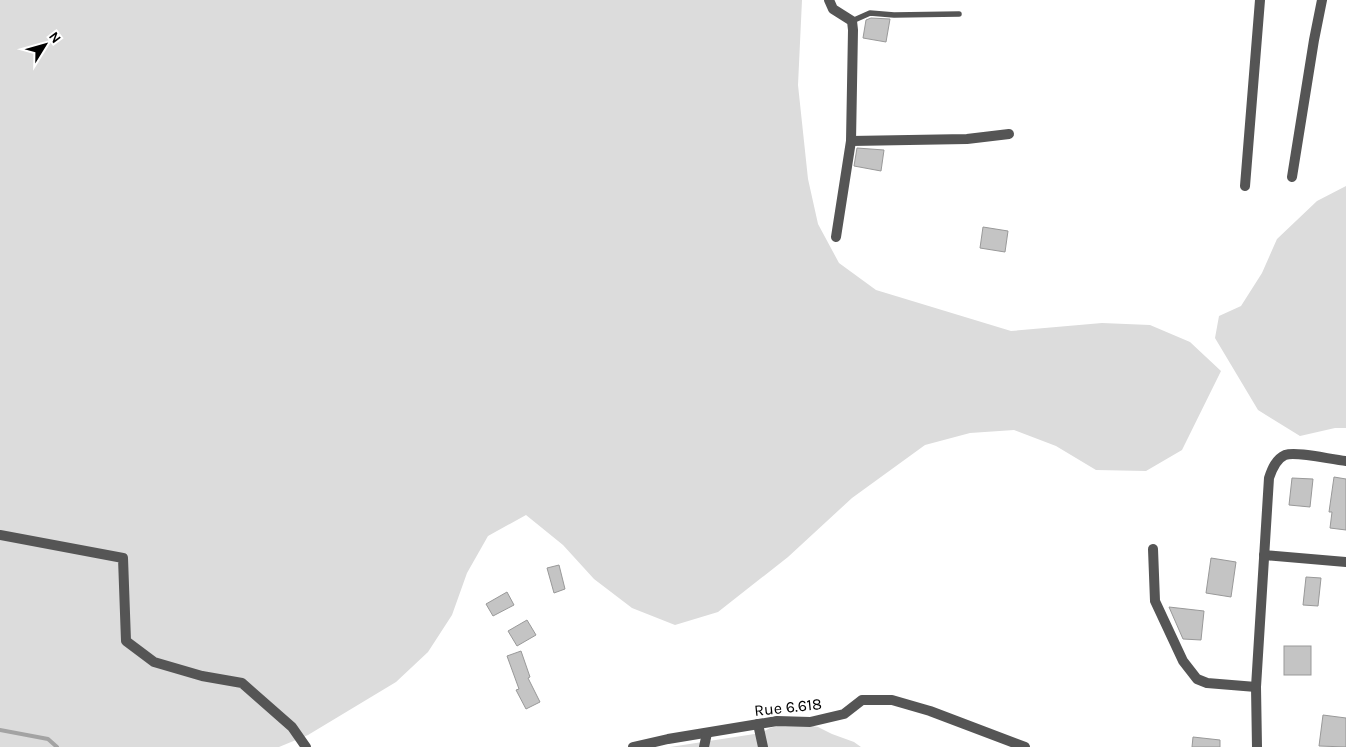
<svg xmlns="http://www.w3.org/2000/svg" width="1346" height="747" font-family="Karla,sans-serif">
<rect width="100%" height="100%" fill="#fff"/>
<g fill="#dcdcdc">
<polygon points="0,0 802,0 798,85 808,179 818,224 839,263 876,290 1011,331 1102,323 1150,325 1190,342 1221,371 1182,450 1146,471 1096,470 1056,446 1014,430 970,433 925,445 852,498 788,557 718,612 675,625 632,608 594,579 563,545 526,515 488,536 467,573 452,615 428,652 396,682 308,735 279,747 0,747"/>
<polygon points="1346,186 1346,428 1335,428 1300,436 1258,410 1215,338 1219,316 1241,306 1262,273 1277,239 1317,201"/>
<polygon points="792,722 818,727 832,734 854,742 861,747 670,747 761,733 770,728"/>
</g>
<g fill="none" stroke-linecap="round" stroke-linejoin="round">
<polyline stroke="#a3a3a3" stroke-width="4" points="0,730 48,739 57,747"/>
</g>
<g fill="#c4c4c4" stroke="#999">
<polygon points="871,18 890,19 886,42 863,38 866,20"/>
<polygon points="857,148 884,150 881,171 854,166"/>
<polygon points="983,227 1008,231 1005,252 980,248"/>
<polygon points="1334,477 1346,479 1346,530 1330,528 1332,512 1329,512"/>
<polygon points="1292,478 1313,479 1310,507 1289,505"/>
<polygon points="1211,558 1236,562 1231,597 1206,593"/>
<polygon points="559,565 565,589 554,593 547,568"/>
<polygon points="1306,577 1321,578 1318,606 1303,605"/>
<polygon points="507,592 514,605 493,616 486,604"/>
<polygon points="1169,607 1204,611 1201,640 1183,639"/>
<polygon points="527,620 536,635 517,646 508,631"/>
<rect x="1284" y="646" width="27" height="29"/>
<polygon points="521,651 530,677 528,678 540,702 526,709 516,690 519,689 507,656"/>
<polygon points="1323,715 1346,718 1346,747 1319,746"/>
<polygon points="1193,737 1220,740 1220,747 1192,747"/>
</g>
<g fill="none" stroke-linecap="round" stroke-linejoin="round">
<polyline stroke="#555" stroke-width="5.5" points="852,21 870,13 894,15 959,14"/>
<g stroke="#555" stroke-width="10">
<polyline points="829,0 833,9 852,21 853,30 851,141 836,237"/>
<polyline points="851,141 967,139 1009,134"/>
<polyline points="1292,177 1314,40 1322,0"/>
<polyline points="1245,186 1260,0"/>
<polyline points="0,535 123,558 126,641 154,662 202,676 242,683 292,727 306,747"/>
<polyline points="1153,549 1155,601 1183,661 1197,679 1207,683 1256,687"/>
<polyline points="1264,555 1346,562"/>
<polyline points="758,724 763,747"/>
<polyline points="633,747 668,739 777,721 810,722 844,714 862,700 892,700 930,711 1025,747"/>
<polyline points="704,747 707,733"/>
<path d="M1257 747 1256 687 1269 478C1272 469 1276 459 1285 455 1297 451 1332 460 1346 461"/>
</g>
</g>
<g text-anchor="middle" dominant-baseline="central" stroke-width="4.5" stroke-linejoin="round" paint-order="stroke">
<g font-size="16" fill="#000" stroke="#fff">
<text transform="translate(788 707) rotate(-6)">Rue 6.618</text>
</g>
</g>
<g transform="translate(45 45) rotate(53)" stroke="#ffffff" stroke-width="4" paint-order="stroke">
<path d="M0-4L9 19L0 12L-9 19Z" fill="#000000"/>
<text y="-8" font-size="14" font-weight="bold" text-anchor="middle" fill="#000000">N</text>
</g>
</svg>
